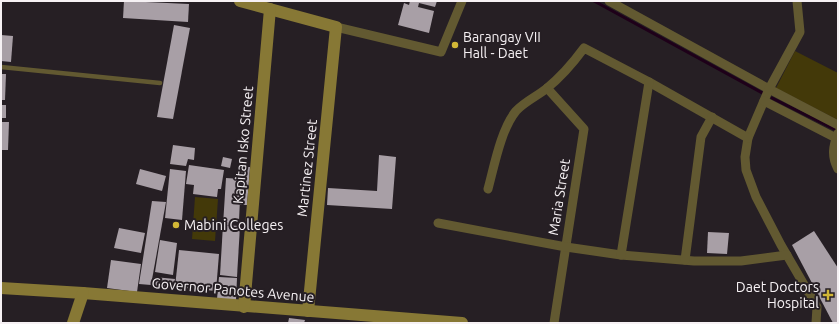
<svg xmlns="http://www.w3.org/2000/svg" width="839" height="324" font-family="Ubuntu,sans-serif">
<rect width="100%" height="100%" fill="#261f24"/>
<g fill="#433909">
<polygon points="795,51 838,73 838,120 776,88"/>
<polygon points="195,197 218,199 215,241 192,239"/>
</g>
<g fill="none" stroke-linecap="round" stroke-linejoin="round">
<g stroke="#1e0019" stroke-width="3">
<polyline points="594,1 764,94"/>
<polyline points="772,98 836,130"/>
</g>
</g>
<g fill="#a89fa6">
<polygon points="124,1 189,4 188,22 123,18"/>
<polygon points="410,1 437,1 435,7 419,3 418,7 434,11 429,33 398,25 404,3 409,5"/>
<polygon points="174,25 190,28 173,119 157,117"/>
<polygon points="1,35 13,36 11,62 1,61"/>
<polygon points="1,74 6,74 5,100 1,100"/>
<rect x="1" y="105" width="5" height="13"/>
<polygon points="1,122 9,122 8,150 1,150"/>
<polygon points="173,145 195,148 194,160 188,159 186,166 170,164"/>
<polygon points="379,155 396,157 392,209 327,205 328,188 377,191"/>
<polygon points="223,157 232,159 230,168 221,166"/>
<polygon points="189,165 224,170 221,189 218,189 217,197 193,194 194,185 186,184"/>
<polygon points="242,167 250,167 247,205 240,205 240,199 239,221 233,220 233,225 223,225 226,178 241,179"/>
<polygon points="140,169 166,176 162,191 136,184"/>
<polygon points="170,169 186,171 182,220 165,218"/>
<polygon points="152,201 166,202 151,285 139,284"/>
<polygon points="223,225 240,226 237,277 220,275"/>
<polygon points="119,228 145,233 141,253 114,248"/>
<polygon points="814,231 838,268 838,323 833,323 792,245"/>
<polygon points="708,232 729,233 727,254 707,253"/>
<polygon points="160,240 177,243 173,275 155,272"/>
<polygon points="179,250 219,254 216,291 175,287"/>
<polygon points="111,260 141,264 137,292 107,288"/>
<polygon points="154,277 175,279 173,289 153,287"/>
<polygon points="219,277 237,278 236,300 217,299"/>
<polygon points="289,318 305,320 304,323 288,323"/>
</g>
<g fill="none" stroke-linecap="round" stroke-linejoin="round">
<polyline stroke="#625931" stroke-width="4.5" points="1,67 160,83"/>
<g stroke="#625931" stroke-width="9">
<polyline points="609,1 769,89 838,125"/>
<polyline points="797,1 800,32 769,89 748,138 745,157 746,170 756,197 781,245 817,307 816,323"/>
<polyline points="336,27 441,52 462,1"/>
<polyline points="547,88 584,129 554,323"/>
<polyline points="764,101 836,138"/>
<path d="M838 133C833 146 831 156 838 169"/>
<path d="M488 189C494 167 501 129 516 111 524 102 537 96 546 89 561 77 573 63 584 48L649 82 748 138"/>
<polyline points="438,223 566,247 621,255 694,261 741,261 787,255"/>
<polyline points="621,255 649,82"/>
<polyline points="685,260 701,137 712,117"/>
</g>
<g stroke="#877835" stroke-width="12">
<polyline points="240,1 336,27 308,311"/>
<polyline points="1,288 83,293 462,323"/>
<polyline points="244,307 270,9"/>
<polyline points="73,323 83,293"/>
</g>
</g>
<g fill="#d2b736" stroke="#261f24" stroke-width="1.5">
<circle cx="455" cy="45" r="4"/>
<circle cx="176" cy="225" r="4"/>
<path d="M826 289h4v4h4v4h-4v4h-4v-4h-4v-4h4z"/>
</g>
<g text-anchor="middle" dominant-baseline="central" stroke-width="4" stroke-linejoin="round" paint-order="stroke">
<g font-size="14" fill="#f6f1f4" stroke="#261f24" text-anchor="start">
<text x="463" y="37">Barangay VII<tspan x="463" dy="16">Hall - Daet</tspan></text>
<text x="184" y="225">Mabini Colleges</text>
<text x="819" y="287" text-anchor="end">Daet Doctors<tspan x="819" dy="16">Hospital</tspan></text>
</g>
<g font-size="14" fill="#f6f1f4" stroke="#261f24">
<text transform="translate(243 145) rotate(-85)">Kapitan Isko Street</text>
<text transform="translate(307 168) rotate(-84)">Martinez Street</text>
<text transform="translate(559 197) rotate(-81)">Maria Street</text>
<text transform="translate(233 290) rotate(5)">Governor Panotes Avenue</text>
</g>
</g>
<rect width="839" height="324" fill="none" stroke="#f6f1f4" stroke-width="4"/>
</svg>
